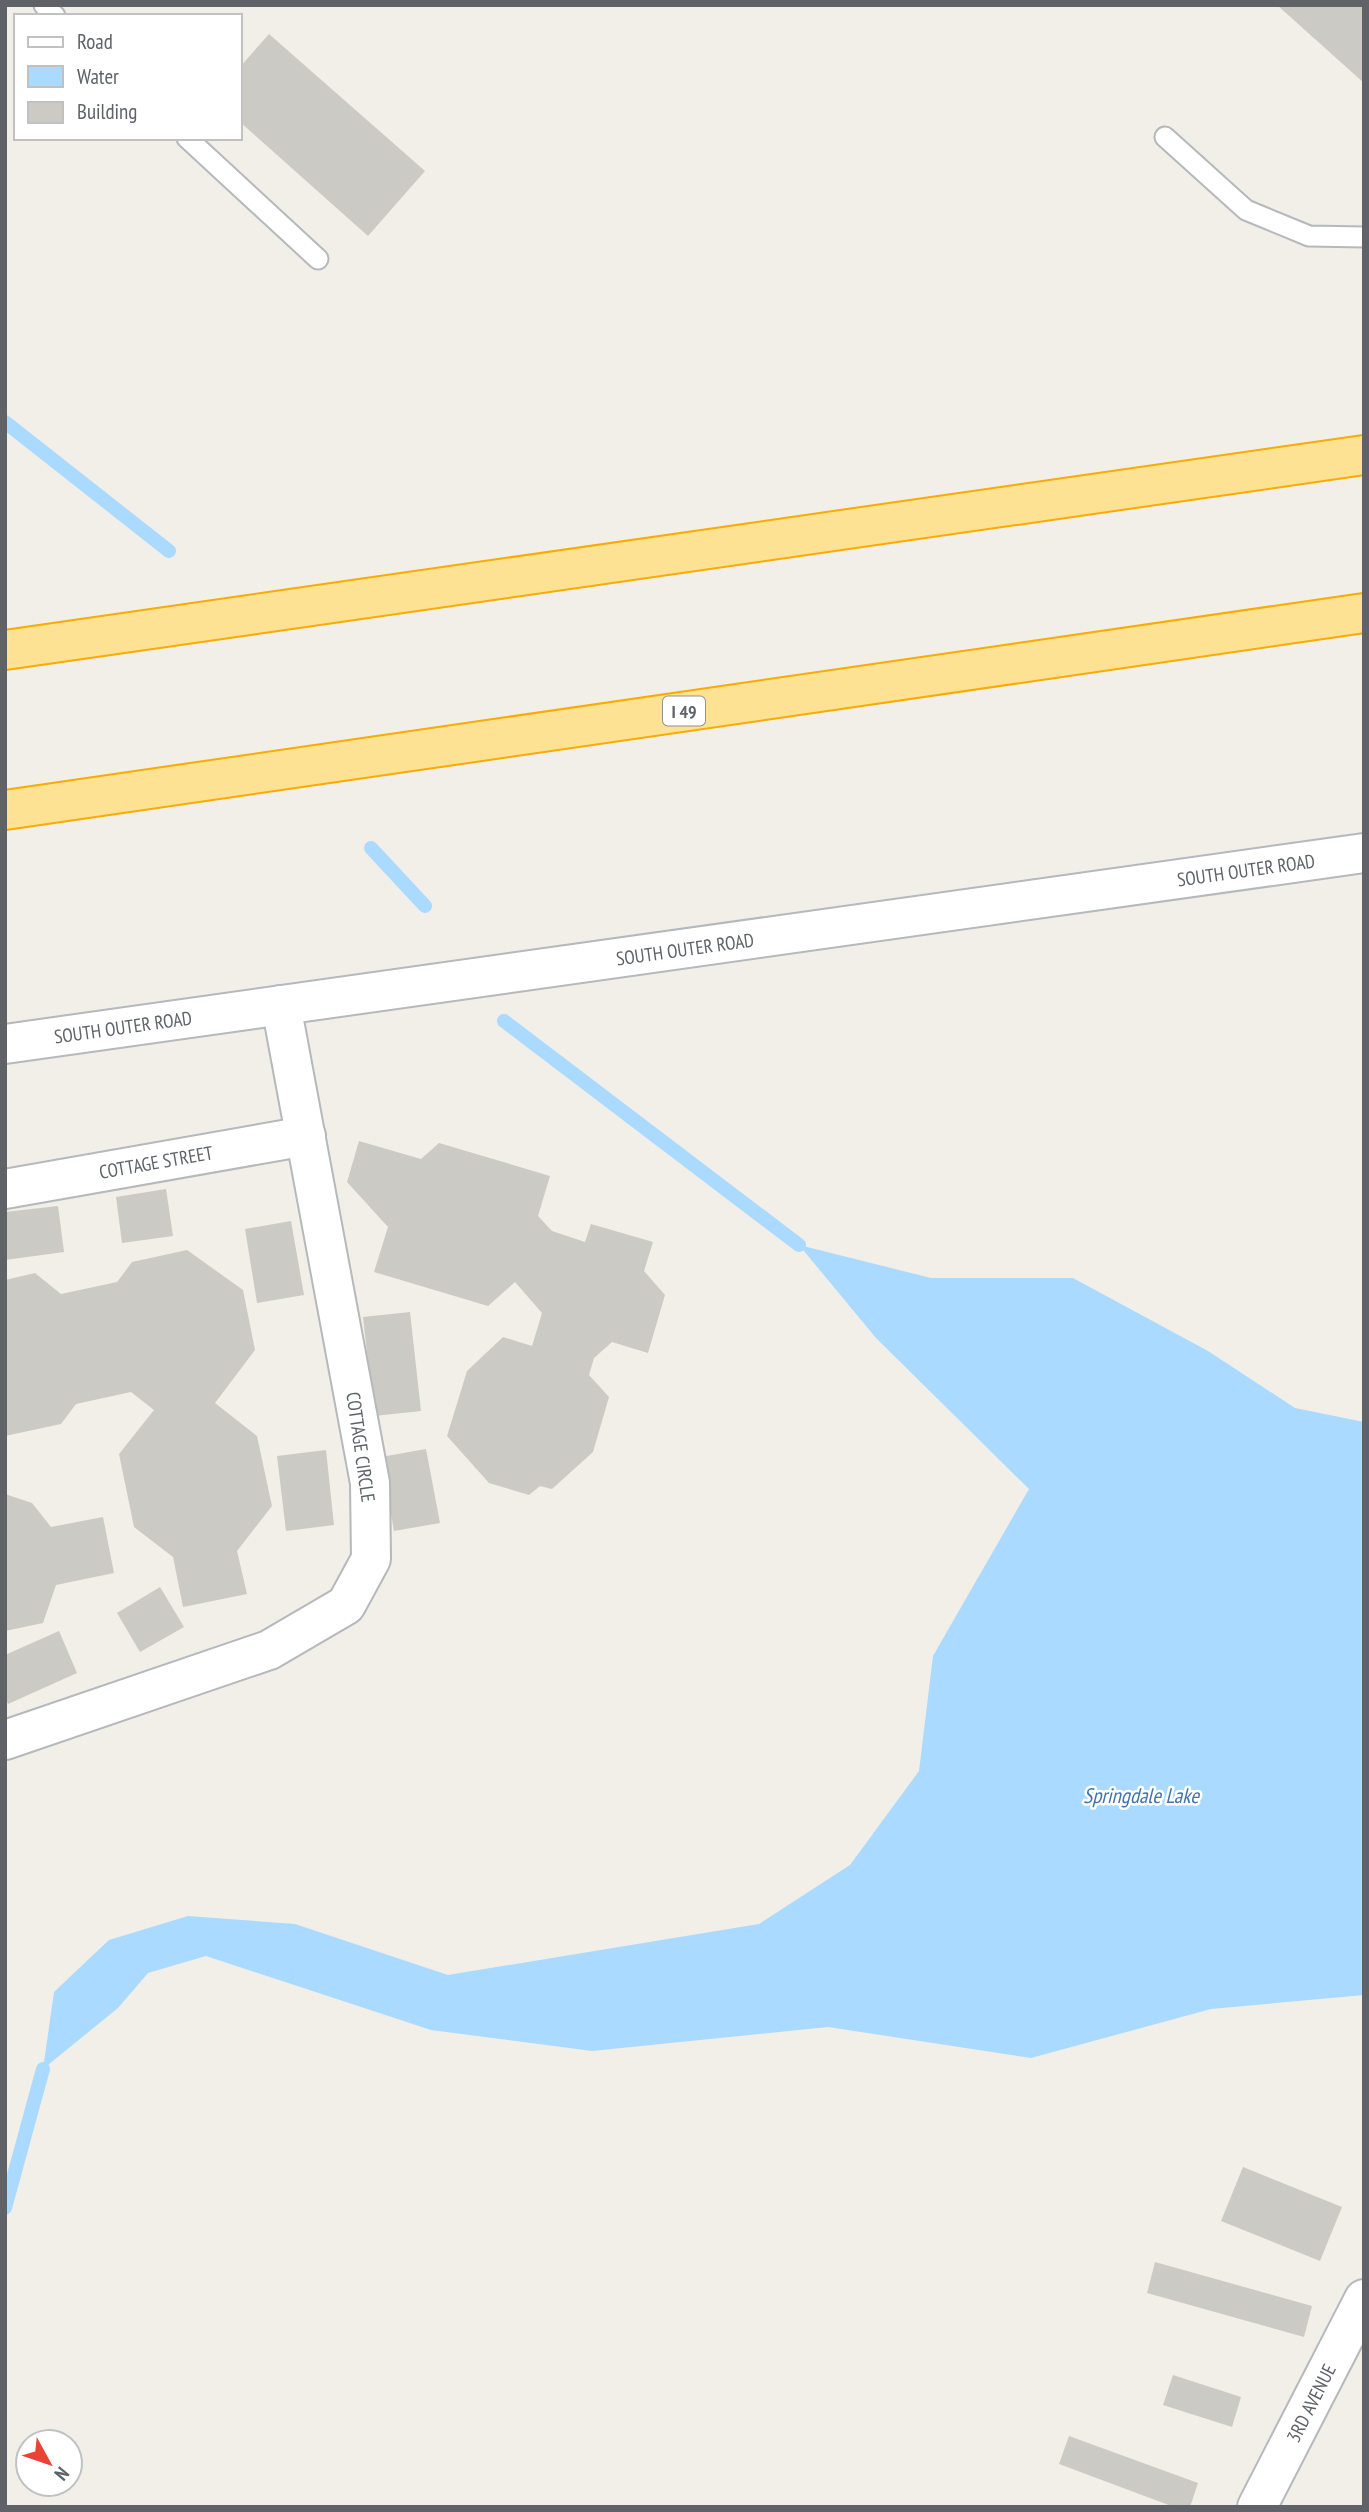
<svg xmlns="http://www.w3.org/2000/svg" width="1369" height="2512" font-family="'PT Sans Narrow',sans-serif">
<rect width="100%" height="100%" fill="#f1efe8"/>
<polygon fill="#aadaff" points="799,1245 931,1278 1073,1278 1208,1351 1295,1408 1364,1422 1364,1995 1211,2009 1031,2058 828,2027 592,2051 431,2030 206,1956 148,1973 118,2008 43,2069 54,1992 109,1940 188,1916 295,1924 448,1975 759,1924 850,1865 919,1771 933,1656 1029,1489 876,1338"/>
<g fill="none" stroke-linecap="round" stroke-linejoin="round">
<g stroke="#aadaff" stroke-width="14">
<polyline points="5,422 169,551"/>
<polyline points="371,848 425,906"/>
<polyline points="504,1021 799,1245"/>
<polyline points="5,2208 43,2069"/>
</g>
</g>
<g fill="#cccac5">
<polygon points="1277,5 1364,5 1364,83"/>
<polygon points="269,34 425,171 368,236 240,122 240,67"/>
<polygon points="359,1141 421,1159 439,1143 550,1176 538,1216 552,1231 585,1242 591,1224 653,1242 644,1271 665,1295 648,1353 612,1342 594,1358 589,1375 609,1397 593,1452 552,1489 540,1486 529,1495 489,1483 447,1436 467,1371 503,1337 532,1346 542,1313 515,1282 488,1306 374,1272 388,1227 347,1182"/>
<polygon points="166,1189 173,1236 122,1243 116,1197"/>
<polygon points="58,1206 64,1252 5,1260 5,1212"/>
<polygon points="291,1221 304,1295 257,1303 245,1229"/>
<polygon points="187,1250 243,1290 255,1350 215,1403 257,1436 272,1506 237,1551 247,1594 183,1607 173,1557 134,1527 119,1454 154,1410 131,1392 76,1404 61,1424 5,1436 5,1280 35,1273 61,1294 117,1282 132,1262"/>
<polygon points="410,1312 421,1411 374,1416 363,1317"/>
<polygon points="426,1449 440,1523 394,1531 381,1457"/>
<polygon points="326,1450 334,1525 286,1531 277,1456"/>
<polygon points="5,1494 32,1503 51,1527 103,1517 114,1573 56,1585 43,1623 5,1631"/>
<polygon points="160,1587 184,1627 140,1652 117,1613"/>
<polygon points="59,1631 77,1673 8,1704 5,1698 5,1655"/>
<polygon points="1243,2167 1342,2207 1320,2261 1221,2221"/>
<polygon points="1155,2262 1312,2306 1304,2337 1147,2293"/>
<polygon points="1173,2375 1241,2397 1232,2427 1163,2405"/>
<polygon points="1069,2436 1198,2483 1190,2507 1174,2507 1059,2464"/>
</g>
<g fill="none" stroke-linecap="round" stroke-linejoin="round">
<g stroke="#b5b8bc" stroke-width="23">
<g id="service">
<polyline points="44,5 55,16"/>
<polyline points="1165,137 1246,210 1309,236 1364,237"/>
<polyline points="187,138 318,259"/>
</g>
</g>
<g stroke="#b5b8bc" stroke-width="42">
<g id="minor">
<polyline points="5,1189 306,1136"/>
<polyline points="5,1740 269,1650 346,1605 371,1559 370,1483 281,1005"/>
<polyline points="1257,2507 1364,2299"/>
</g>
</g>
<g stroke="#b5b8bc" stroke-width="42">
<polyline id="tertiary" points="5,1044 1364,853"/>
</g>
<g stroke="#f9ab00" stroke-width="42">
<g id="motorway">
<polyline points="5,650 1364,455"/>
<polyline points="5,810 1364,613"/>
</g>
</g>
<use href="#service" stroke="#fff" stroke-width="19"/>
<use href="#minor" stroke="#fff" stroke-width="38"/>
<use href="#tertiary" stroke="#fff" stroke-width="38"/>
<use href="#motorway" stroke="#fde293" stroke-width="38"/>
</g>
<g text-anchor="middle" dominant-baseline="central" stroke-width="5" stroke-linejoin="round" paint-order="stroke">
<rect fill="#fff" stroke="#8f9295" stroke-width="2" x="663" y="696.5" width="42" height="29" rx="5"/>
<g font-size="18" font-weight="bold" fill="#5f6368">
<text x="684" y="711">I 49</text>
</g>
<g font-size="19" fill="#5f6368" stroke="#fff">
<text transform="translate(1246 870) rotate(-8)">SOUTH OUTER ROAD</text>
<text transform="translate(685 949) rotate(-8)">SOUTH OUTER ROAD</text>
<text transform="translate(123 1027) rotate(-8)">SOUTH OUTER ROAD</text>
<text transform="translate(156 1162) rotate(-10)">COTTAGE STREET</text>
<text transform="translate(361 1447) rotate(82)">COTTAGE CIRCLE</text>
<text transform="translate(1311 2403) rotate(-63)">3RD AVENUE</text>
</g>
<g font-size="21" font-style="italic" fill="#4174aa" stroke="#fff">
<text x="1141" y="1795">Springdale Lake</text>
</g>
</g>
<rect width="1369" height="2512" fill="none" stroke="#5f6368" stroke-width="14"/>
<rect x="14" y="14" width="228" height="126" fill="#ffffff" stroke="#bfc1c3" stroke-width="2"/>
<rect x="28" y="37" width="35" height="10" fill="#ffffff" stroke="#bfc1c3" stroke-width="2"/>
<text x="77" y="49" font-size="21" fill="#5f6368">Road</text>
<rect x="28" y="66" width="35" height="21" fill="#aadaff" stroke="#bfc1c3" stroke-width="2"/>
<text x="77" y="84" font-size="21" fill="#5f6368">Water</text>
<rect x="28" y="102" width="35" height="21" fill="#cccac5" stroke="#bfc1c3" stroke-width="2"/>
<text x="77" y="119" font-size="21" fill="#5f6368">Building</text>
<g transform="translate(49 2463) rotate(130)"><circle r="33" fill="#ffffff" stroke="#bfc1c3" stroke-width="2"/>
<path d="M0-5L12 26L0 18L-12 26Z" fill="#ea4335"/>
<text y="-10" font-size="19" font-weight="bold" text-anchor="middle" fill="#5f6368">N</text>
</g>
</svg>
